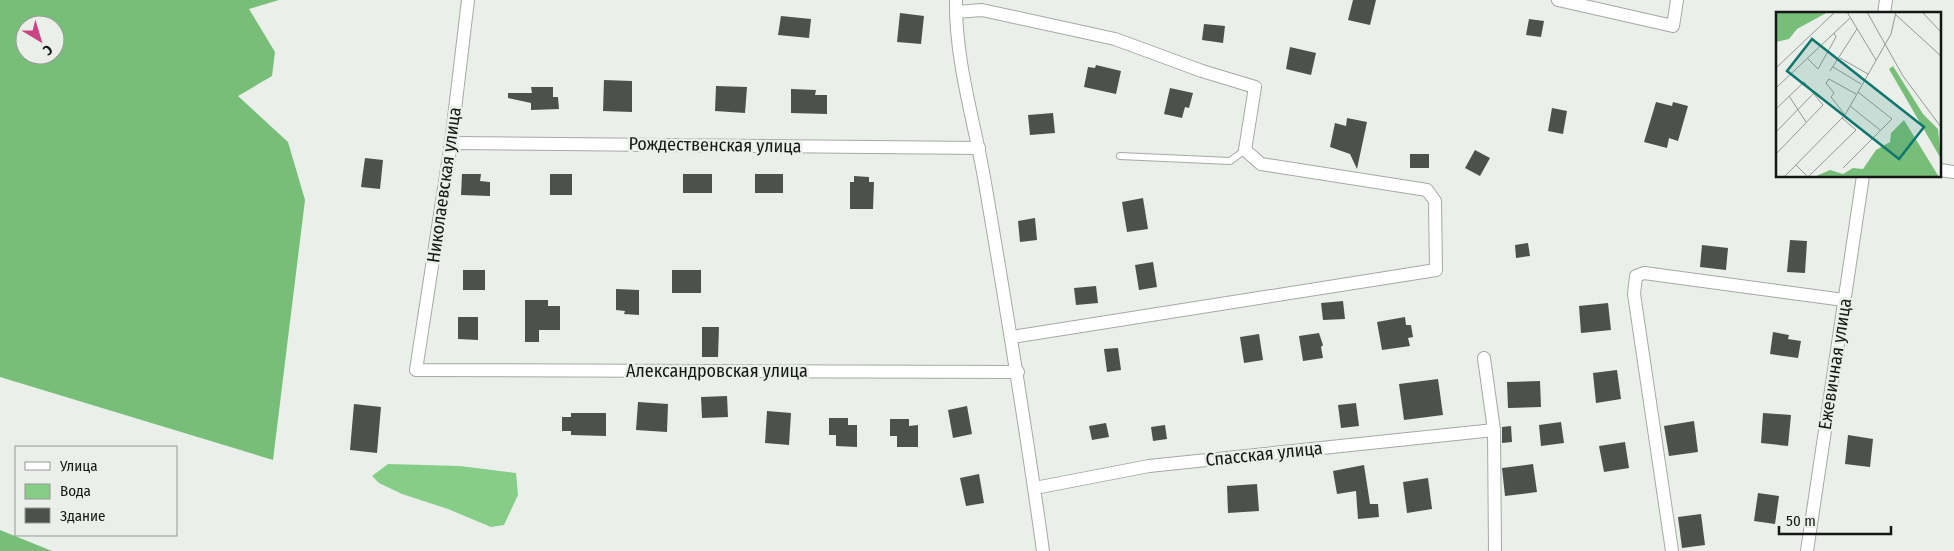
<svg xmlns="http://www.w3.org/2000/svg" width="1954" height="551" font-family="'Fira Sans Condensed',sans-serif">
<rect width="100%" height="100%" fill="#eaefea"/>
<g fill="#77bf78" fill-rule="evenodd">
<path d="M0 0H279L249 9 275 52 272 76 238 96 288 142 305 200 273 460 0 377ZM25 25H55V55H25Z"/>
<polygon points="0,530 52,551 0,551"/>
</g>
<polygon fill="#86ce87" points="388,464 460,466 516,473 518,495 504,525 491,527 448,509 402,494 379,483 372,476"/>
<g fill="#4d514d">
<polygon points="1353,0 1376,0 1370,25 1348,20"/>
<polygon points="900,13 924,16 921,44 897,42"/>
<polygon points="781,16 811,19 809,38 778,35"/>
<polygon points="1529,19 1544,21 1541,37 1526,35"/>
<polygon points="1204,24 1225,26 1223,43 1202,40"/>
<polygon points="1290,47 1316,53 1311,75 1286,69"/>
<polygon points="1096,65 1121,71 1116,94 1084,87 1088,67 1095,68"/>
<polygon points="604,80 632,81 632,112 603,111"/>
<polygon points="716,86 747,87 745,113 715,111"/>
<polygon points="531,87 553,87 553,97 558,97 559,109 531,110 531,103 508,98 508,93 532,93"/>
<polygon points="1170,88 1193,93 1189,108 1185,107 1182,118 1164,114"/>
<polygon points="791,89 816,90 815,95 827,95 827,114 791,113"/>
<polygon points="1656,102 1672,106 1673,102 1688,106 1678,141 1669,138 1667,148 1644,142"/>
<polygon points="1552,108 1567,111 1563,134 1548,131"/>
<polygon points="1053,113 1055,133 1030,135 1028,115"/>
<polygon points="1347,118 1367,122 1357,169 1350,154 1330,147 1335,123 1346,126"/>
<polygon points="1475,150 1490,158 1480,176 1465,168"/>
<rect x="1410" y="154" width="19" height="14"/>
<polygon points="365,158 383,160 380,189 361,187"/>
<polygon points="462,174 481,174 480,181 490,182 490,196 461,195"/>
<rect x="550" y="174" width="22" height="21"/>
<rect x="683" y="174" width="29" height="19"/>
<rect x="755" y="174" width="28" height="19"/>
<polygon points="854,176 869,177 869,182 874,182 873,209 850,209 850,182 854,182"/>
<polygon points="1143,198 1148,229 1127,232 1122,202"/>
<polygon points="1035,218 1037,240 1020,242 1018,221"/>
<polygon points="1790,240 1807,241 1805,273 1787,272"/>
<polygon points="1528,243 1530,256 1516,258 1515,245"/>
<polygon points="1702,245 1728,248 1726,270 1700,267"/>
<polygon points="1153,262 1157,287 1139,290 1135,265"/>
<rect x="463" y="270" width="22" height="20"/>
<rect x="672" y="270" width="29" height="23"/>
<polygon points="1096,286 1098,303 1076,305 1074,288"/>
<polygon points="616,289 639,290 639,315 624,314 625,311 616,310"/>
<polygon points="525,300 548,300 548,306 560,306 560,330 539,330 539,342 525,342"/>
<polygon points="1343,301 1345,319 1323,320 1321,303"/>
<polygon points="1608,303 1611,330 1581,333 1579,306"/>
<polygon points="458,317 478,317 478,340 458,339"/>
<polygon points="1405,317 1406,325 1411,325 1413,337 1408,338 1410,346 1382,350 1377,322"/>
<polygon points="702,327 719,327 718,357 702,357"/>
<polygon points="1773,332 1789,335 1788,339 1801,341 1798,358 1770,354"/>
<polygon points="1319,333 1323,345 1321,347 1323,358 1303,361 1299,336"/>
<polygon points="1259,334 1263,360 1244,363 1240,337"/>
<polygon points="1118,348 1121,370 1107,372 1104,349"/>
<polygon points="1617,370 1621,399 1596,403 1593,373"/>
<polygon points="1438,379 1443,415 1404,420 1399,384"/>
<polygon points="1540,381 1541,407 1508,408 1507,382"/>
<polygon points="727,396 728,417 702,418 701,397"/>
<polygon points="638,402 668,404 667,432 636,430"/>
<polygon points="1356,403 1359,426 1341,428 1338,405"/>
<polygon points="354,404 381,407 377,453 350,450"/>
<polygon points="967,406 972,434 953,438 948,410"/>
<polygon points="767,411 791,413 789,445 765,443"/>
<polygon points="571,413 606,413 606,436 571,435 571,431 562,431 562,417 571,417"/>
<polygon points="1763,413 1791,415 1788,446 1761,443"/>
<polygon points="829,418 848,418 848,425 857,425 857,447 836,446 836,435 829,435"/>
<polygon points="890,419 909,419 909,426 918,425 918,447 897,447 897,436 890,436"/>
<polygon points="1694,421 1698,452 1669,456 1664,426"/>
<polygon points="1561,422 1564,443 1541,446 1539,425"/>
<polygon points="1106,423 1109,437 1092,440 1089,426"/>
<polygon points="1165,425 1167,439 1153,441 1151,427"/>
<polygon points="1511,426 1512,442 1502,443 1502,427"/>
<polygon points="1848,435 1873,439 1870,467 1845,464"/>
<polygon points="1625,442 1629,468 1604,472 1599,446"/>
<polygon points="1533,464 1537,492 1505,496 1502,468"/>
<polygon points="1364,465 1370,504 1378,504 1379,517 1358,519 1356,491 1337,494 1333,471"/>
<polygon points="979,474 984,503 966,506 960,478"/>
<polygon points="1428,478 1432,509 1407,513 1403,482"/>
<polygon points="1257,484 1259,511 1228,513 1227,486"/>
<polygon points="1758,493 1779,496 1775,524 1754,521"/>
<polygon points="1701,514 1705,545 1682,548 1678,517"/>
</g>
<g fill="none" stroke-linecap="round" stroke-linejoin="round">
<g stroke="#a4a9a4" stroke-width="8">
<polyline id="lane" points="1120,156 1230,161 1245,150"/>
</g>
<g stroke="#a4a9a4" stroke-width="14">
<g id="street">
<polyline points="468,0 451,143 416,370 1018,372"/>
<path d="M956 0C955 62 975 123 985 183 1006 306 1026 428 1043 551"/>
<polyline points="1558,0 1673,26 1677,0"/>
<polyline points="956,12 982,10 1115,39 1202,71 1255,87 1245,150 1261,164 1427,190 1435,201 1436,270 1012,337"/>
<polyline points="1884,14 1886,0"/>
<polyline points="451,143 979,148"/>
<polyline points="1940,170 1954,172"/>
<polyline points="1484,358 1494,430 1495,551"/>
<polyline points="1035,488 1149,466 1494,430"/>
<polyline points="1672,551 1634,294 1636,276 1644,273 1844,300"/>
<polyline points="1807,551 1863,176"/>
</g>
</g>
<use href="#lane" stroke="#fff" stroke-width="6"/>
<use href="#street" stroke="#fff" stroke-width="12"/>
</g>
<g text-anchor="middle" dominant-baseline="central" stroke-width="5" stroke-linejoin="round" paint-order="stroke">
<g font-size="18" fill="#151615" stroke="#eaefea">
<text transform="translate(715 145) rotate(1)">Рождественская улица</text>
<text transform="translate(444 185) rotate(-82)">Николаевская улица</text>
<text transform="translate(1835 364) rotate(-81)">Ежевичная улица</text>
<text x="717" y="371">Александровская улица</text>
<text transform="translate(1264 454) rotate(-6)">Спасская улица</text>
</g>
</g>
<g transform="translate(1776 12)">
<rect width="165" height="165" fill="#eaefea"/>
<path d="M0 0H52L21 17 13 27 0 30ZM117 54 147 102 162 117 165 147 113 57ZM128 108 163 165H38L54 158 67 162 77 156 87 157 100 138 114 130 115 121Z" fill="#77bf78"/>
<path fill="none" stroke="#959895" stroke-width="1" d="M71 0 100 48M91 0 127 64 165 115M146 0 165 20M120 3 165 44M31 46 42 57 60 25 58 21M64 46 92 62M57 55 85 72M0 56 59 0M54 59 81 17M0 76 74 6M13 84 30 110M74 94 104 118M0 97 28 70 47 93 0 142M69 103 55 85 58 81 50 71 53 67 80 82M0 120 38 81M20 153 32 165 80 118 66 106M67 156 116 107 82 80M8 165 69 103 115 22 120 0"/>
<path fill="#0f766e" fill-opacity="0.15" stroke="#0f766e" stroke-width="2.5" d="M36 27 148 115 123 147 11 59Z"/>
<rect width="165" height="165" fill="none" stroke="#151615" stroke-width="2.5"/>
</g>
<rect x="15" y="446" width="162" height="90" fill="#eaefea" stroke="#959895"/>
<rect x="25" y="462" width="25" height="8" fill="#ffffff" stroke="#959895"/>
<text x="60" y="471" font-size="15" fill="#151615">Улица</text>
<rect x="25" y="484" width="25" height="15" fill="#86ce87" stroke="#959895"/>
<text x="60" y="496" font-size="15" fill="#151615">Вода</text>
<rect x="25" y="508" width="25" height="15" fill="#4d514d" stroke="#959895"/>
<text x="60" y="521" font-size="15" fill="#151615">Здание</text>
<g transform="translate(40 40) rotate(142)"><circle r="24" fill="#eaefea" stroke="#959895"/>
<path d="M0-4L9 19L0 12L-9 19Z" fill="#ca4484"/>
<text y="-8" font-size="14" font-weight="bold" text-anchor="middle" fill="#151615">С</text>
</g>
<path d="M1779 526v8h112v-8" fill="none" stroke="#151615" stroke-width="2.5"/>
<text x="1786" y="526" font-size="15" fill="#151615" stroke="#eaefea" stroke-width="4" paint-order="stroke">50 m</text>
</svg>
